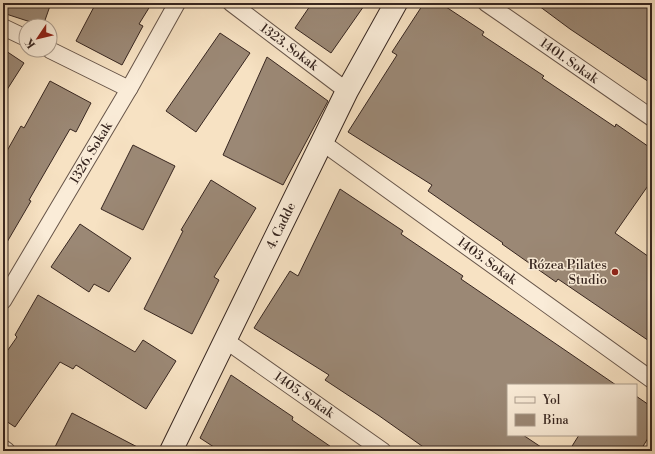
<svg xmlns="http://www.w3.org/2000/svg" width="655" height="454" font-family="'Libre Bodoni',serif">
<rect width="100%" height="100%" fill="#f7e2c3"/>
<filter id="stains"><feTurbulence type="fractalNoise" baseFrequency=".005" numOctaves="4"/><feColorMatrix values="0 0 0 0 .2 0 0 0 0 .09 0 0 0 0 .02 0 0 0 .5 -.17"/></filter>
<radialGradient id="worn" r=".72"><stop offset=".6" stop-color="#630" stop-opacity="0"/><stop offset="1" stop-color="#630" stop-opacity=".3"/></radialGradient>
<g fill="#9b8875" stroke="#372620">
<polygon points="3,3 51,3 43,26 3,13"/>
<polygon points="96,3 152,3 139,24 143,26 122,65 76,41"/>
<polygon points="312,3 366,3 331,53 295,28"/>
<polygon points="424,3 440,3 484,32 482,35 544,76 542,78 615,127 616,124 652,149 652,180 615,233 652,259 652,343 558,279 556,282 502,244 503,243 428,191 432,185 348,132 397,55 392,52"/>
<polygon points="535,3 652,3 652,84 570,29"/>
<polygon points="220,33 250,53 196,132 166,111"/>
<polygon points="3,49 24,63 3,96"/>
<polygon points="267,57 328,101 283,185 223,155"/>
<polygon points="50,81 91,103 76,132 70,129 29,200 31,201 3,249 3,158 21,126 24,128"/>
<polygon points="133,145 175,166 143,230 101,209"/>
<polygon points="211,180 256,208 214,277 219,280 192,334 144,309 183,231 181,230"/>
<polygon points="340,189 403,231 401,234 463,276 461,279 616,385 508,385 508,435 523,435 547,451 429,451 378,415 325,380 329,375 254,328 290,271 298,276"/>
<polygon points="80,224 131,258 109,292 94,284 89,292 51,267"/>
<polygon points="38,295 135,352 143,340 176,361 146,409 76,365 73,369 60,362 15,427 3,419 3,357 17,337 15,335"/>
<polygon points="231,375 293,417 292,420 337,451 220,451 200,438"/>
<polygon points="636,396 652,407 652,432 640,451 569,451 579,435 636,435"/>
<polygon points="72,413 145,451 53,451"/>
</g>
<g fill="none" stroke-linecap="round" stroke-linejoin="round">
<g stroke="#675549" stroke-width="18">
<g id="street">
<polyline points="231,3 347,91"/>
<polyline points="486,3 652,118"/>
<polyline points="3,27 26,38"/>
<polyline points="50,50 129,89"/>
<polyline points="323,143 652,380"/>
<polyline points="3,301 129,89 177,3"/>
<polyline points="225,340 383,451"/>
<polyline points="3,448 7,451"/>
</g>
</g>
<g stroke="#372620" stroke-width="24">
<polyline id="secondary" points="171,451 347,91 396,3"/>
</g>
<use href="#street" stroke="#faecd8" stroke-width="16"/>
<use href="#secondary" stroke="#faecd8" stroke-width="22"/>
</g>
<circle fill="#8f2418" stroke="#faecd8" stroke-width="1.5" cx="615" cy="272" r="4"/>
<g text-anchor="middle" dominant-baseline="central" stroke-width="3" stroke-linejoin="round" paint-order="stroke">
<g font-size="13" fill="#372620" stroke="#faecd8">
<text transform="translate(289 47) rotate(37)">1323. Sokak</text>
<text transform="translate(569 61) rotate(35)">1401. Sokak</text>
<text transform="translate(91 153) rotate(-59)">1326. Sokak</text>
<text transform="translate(281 226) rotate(-64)">4. Cadde</text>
<text transform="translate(487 261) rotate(36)">1403. Sokak</text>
<text transform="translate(304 395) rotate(35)">1405. Sokak</text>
</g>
<g font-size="13" fill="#372620" stroke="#faecd8" text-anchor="end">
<text x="607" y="265">Rózea Pilates<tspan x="607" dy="15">Studio</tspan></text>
</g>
</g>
<rect width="655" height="454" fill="none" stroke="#f7e2c3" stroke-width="16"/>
<rect x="4" y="4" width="647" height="446" fill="none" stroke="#372620" stroke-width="2"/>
<rect x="8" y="8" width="639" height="438" fill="none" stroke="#372620"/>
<rect x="507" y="384" width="130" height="52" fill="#faecd8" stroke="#ac9d8e"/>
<rect x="515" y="397" width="20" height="6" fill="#faecd8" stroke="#ac9d8e"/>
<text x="543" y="404" font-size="12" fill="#372620">Yol</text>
<rect x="515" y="414" width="20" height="12" fill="#9b8875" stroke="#ac9d8e"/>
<text x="543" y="424" font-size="12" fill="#372620">Bina</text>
<g transform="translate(38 38) rotate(235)"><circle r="19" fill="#faecd8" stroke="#ac9d8e"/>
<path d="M0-3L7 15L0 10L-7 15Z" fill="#8f2418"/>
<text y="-6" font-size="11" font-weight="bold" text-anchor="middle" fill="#372620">K</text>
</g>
<rect width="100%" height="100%" filter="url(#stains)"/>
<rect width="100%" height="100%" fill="url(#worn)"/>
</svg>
